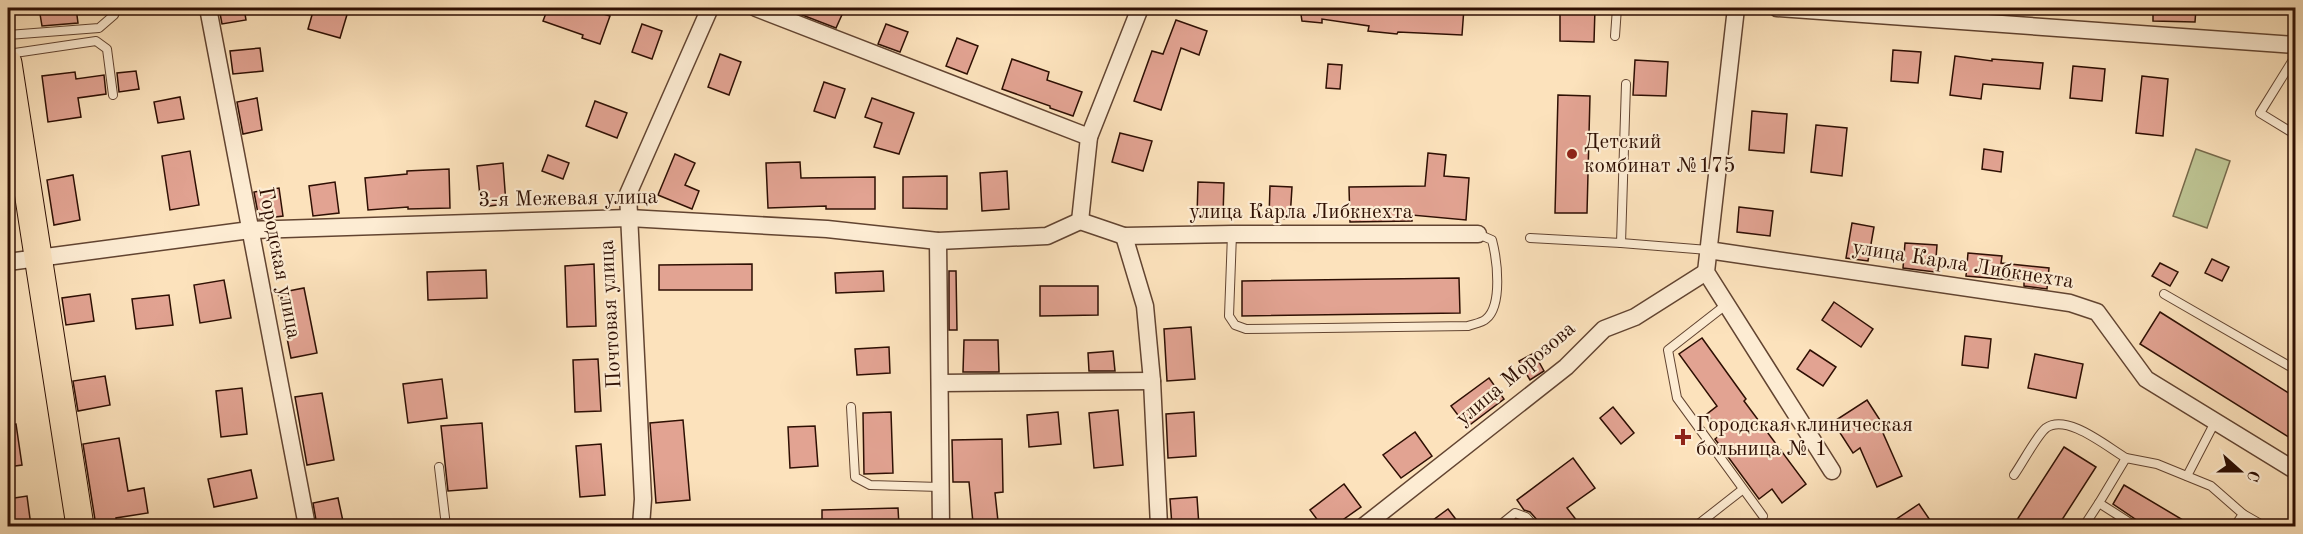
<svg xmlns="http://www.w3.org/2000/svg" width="2303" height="534" font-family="'Old Standard TT',serif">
<rect width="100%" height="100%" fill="#fce2bc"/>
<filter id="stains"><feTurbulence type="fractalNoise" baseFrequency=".00333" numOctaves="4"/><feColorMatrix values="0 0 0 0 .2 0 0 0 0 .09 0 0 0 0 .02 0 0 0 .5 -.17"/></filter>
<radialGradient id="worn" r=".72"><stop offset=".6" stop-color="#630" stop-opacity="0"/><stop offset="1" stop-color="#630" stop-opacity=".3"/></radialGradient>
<polygon fill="#bdc392" stroke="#76694a" stroke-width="1.5" points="2196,149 2230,161 2207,228 2173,216"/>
<g fill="#e2a392" stroke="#2e0f03" stroke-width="1.5">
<polygon points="39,8 76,8 78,23 42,26"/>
<polygon points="219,8 244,8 246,20 222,24"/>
<polygon points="314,8 349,8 340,38 308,29"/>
<polygon points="548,8 584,8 610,16 600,44 582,38 583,35 543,21"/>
<polygon points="784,8 845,8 836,28"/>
<polygon points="1300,8 1464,8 1462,35 1398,32 1397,34 1368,31 1369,26 1322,19 1322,23 1302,21"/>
<polygon points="1560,8 1595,8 1594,42 1560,41"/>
<polygon points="2153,8 2196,8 2195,22 2153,21"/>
<polygon points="1176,20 1207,31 1199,55 1181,48 1161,110 1134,101 1152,51 1163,54"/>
<polygon points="642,24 662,31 652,59 632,52"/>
<polygon points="886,24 908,32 900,52 878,44"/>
<polygon points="957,38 978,46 967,74 946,66"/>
<polygon points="260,48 263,71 233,74 230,51"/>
<polygon points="1893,50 1921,52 1918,83 1891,81"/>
<polygon points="720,54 741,62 729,95 708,87"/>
<polygon points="1955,56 1992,61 1992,59 2043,63 2040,89 1983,84 1981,99 1950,95"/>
<polygon points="1012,59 1049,72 1047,80 1082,92 1073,116 1050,108 1050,106 1002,89"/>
<polygon points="1635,60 1668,62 1666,96 1633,95"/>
<polygon points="1328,64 1342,65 1340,89 1326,88"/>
<polygon points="2073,66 2105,69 2102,101 2070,98"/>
<polygon points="136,71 139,89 119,92 117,73"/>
<polygon points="75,72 76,79 104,75 106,94 78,98 81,117 48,122 42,76"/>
<polygon points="2142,76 2168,79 2163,136 2136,133"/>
<polygon points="824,82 845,89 835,118 814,111"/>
<polygon points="1558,95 1590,96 1587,213 1555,213"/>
<polygon points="180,97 184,119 158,123 154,102"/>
<polygon points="257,98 262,130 243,134 237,102"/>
<polygon points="872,98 914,113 899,154 874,147 882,123 865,117"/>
<polygon points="595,101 627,113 617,138 586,126"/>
<polygon points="1752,111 1787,114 1784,153 1749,150"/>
<polygon points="1816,125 1847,128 1842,176 1811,172"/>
<polygon points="1120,133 1152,141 1143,171 1112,162"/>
<polygon points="1984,149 2003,152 2001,172 1982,169"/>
<polygon points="190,151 199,205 170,210 162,156"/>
<polygon points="1428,153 1446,155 1444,176 1469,178 1466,220 1412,215 1412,221 1350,222 1349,187 1425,186"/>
<polygon points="675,154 695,163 685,185 699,191 692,209 658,195"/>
<polygon points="548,155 569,163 563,179 542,171"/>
<polygon points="800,162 801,178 875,177 875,209 826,209 826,206 768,208 766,163"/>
<polygon points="503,163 506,204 481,207 477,166"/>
<polygon points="449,169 450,208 408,209 408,207 368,210 365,178 407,174 407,171"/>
<polygon points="1007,171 1009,209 982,211 980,173"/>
<polygon points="73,175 80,220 54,225 47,180"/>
<polygon points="947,176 947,209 903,208 903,177"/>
<polygon points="335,182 339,213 313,216 309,186"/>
<polygon points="1198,182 1224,183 1223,216 1197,216"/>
<polygon points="1270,186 1292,187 1290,219 1269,218"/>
<polygon points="279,188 283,216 259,219 254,192"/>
<polygon points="1739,207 1773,211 1770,236 1737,232"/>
<polygon points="1852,223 1874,227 1868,261 1846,258"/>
<polygon points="1905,243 1937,245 1935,272 1903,268"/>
<polygon points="1968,253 2002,256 2001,263 2049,268 2047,289 2024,286 2024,281 1966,276"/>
<polygon points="2212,259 2229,267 2222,281 2205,273"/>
<polygon points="2160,263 2178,272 2170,286 2152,276"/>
<polygon points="594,264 596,326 567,327 565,266"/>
<polygon points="752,264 752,290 659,290 659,265"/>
<polygon points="486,270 487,298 428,300 427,272"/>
<polygon points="883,271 884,291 836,293 835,273"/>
<polygon points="949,271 956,271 957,330 949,330"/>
<polygon points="1459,278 1460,313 1242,316 1242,281"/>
<polygon points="224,280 231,318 200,323 194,285"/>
<polygon points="1040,286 1098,286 1098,315 1040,316"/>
<polygon points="304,288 317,353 291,358 278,293"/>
<polygon points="90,294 94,321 66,325 62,298"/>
<polygon points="169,295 173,325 136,329 132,299"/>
<polygon points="1834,302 1873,329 1861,347 1822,320"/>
<polygon points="2160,312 2295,397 2295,441 2140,344"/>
<polygon points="1191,327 1195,379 1167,381 1164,329"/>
<polygon points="1965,336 1991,339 1988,368 1962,365"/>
<polygon points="1702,338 1746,399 1744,401 1806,484 1782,503 1772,489 1759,499 1715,439 1721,434 1707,414 1717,406 1679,354"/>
<polygon points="964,340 998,340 999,372 963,372"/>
<polygon points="889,347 890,373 857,375 855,349"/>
<polygon points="1810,350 1836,367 1823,386 1797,369"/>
<polygon points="1113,351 1115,371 1089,371 1088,353"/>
<polygon points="1534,353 1544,371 1530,380 1519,361"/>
<polygon points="2035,354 2083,364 2076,398 2028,388"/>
<polygon points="598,359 601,411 575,412 573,360"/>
<polygon points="105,376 110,405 78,411 73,381"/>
<polygon points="1489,378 1504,399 1467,427 1451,406"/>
<polygon points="442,379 447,418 408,423 403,384"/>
<polygon points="242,388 247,434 221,437 216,391"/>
<polygon points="322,393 334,460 307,465 295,397"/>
<polygon points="1867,400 1887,431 1883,433 1902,476 1877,487 1860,448 1853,453 1833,422"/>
<polygon points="1613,407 1634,433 1621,444 1600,418"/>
<polygon points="1118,410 1123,465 1094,468 1089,413"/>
<polygon points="891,412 893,473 864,474 863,413"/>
<polygon points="1058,412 1061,444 1029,447 1027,415"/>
<polygon points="1194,412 1196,456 1168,458 1166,414"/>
<polygon points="683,420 690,500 656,503 650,423"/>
<polygon points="482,423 487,488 448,491 441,426"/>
<polygon points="16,424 22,465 8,467 8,425"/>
<polygon points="815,426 818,466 790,468 788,427"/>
<polygon points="1415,432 1432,456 1401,478 1383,455"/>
<polygon points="119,438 128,491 144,488 148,513 116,518 117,526 96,526 83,444"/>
<polygon points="1002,439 1003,492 995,493 998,521 973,523 969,482 953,482 952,440"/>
<polygon points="601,444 605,495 580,497 576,446"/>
<polygon points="2064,447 2096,467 2058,526 2013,526"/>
<polygon points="1573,458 1595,488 1567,508 1581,526 1540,526 1539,522 1530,512 1524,510 1517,500"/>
<polygon points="251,470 257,498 214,507 208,479"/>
<polygon points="1344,484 1361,507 1334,526 1322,526 1310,510"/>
<polygon points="2124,485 2193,526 2141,526 2138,521 2113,504"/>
<polygon points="27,496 31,526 8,526 8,499"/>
<polygon points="1197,497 1199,526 1172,526 1170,499"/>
<polygon points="338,498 344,526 317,526 313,503"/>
<polygon points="1919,504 1934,526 1886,526"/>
<polygon points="898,508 899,526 822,526 822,510"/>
<polygon points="1448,509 1461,526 1425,526"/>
</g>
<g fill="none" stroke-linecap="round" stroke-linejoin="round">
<g stroke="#624431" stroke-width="10">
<g id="lane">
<polyline points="8,35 99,28 114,15 117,8"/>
<polyline points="1615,36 1617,8"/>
<polyline points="8,54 96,41 107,49 113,95"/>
<polyline points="2296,55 2260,113 2296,135"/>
<path d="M1232 234 1229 316 1235 325 1246 329 1468 326C1473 324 1482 323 1486 319 1503 305 1497 259 1492 240L1478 234"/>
<polyline points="1530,238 1621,243 1708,250"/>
<polyline points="1621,243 1626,84"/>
<polyline points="2164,294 2296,370"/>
<polyline points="1727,304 1668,350 1677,398 1763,516"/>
<polyline points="851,407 855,477 870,485 940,487"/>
<polyline points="439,467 446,526"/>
<path d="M2014 475C2022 464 2037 435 2046 428 2067 413 2107 447 2126 458"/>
<polyline points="2187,476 2215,422"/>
<polyline points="1499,526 1515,513 1526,517 1534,526"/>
<polyline points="1696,526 1742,490"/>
<polyline points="2084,526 2099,503"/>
<polyline points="2135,526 2099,503 2126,458 2157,464 2211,486 2243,514"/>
<polyline points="2235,526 2243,514 2264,526"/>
</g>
</g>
<g stroke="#624431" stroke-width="19">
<g id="street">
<polyline points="208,8 307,526"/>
<polyline points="756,8 1089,137"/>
<polyline points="1736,8 1706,272 1832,471"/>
<polyline points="1777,8 2296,45"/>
<polyline points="1080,221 1089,137 1140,8"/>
<polyline points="1124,236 1145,306 1152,381 1159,526"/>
<polyline points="938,241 941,526"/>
<polyline points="1708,250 2070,303 2097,312 2146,379 2296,471"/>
<polyline points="8,262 250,230 629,218 827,229 938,241 1047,236 1080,221 1124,236 1232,234 1478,234"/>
<polyline points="940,383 1152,381"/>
<polyline points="641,526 643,499 628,194 710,8"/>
<polyline points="1364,526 1566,367 1604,329 1635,317 1706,272"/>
</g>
</g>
<g stroke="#2e0f03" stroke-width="29">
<polyline id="primary" points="8,63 80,526"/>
</g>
<use href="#lane" stroke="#fdecd3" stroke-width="8"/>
<use href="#street" stroke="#fdecd3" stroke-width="16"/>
<use href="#primary" stroke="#fce2bc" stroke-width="27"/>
</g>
<g fill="#8f2418" stroke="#fdecd3" stroke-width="2">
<circle cx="1572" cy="154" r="6"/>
<path d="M1680 428h6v6h6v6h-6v6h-6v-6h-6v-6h6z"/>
</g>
<g text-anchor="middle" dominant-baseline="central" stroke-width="4.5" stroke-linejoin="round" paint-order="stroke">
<g font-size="21" fill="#2e0f03" stroke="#fdecd3" text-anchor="start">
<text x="1584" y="142">Детский<tspan x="1584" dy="24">комбинат №175</tspan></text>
<text x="1696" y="425">Городская клиническая<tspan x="1696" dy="24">больница № 1</tspan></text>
</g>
<g font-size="21" fill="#2e0f03" stroke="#fdecd3">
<text transform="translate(568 199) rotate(-1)">3-я Межевая улица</text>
<text x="1301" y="212">улица Карла Либкнехта</text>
<text transform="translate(279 263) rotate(79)">Городская улица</text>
<text transform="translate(1963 265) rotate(9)">улица Карла Либкнехта</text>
<text transform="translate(611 314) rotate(-93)">Почтовая улица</text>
<text transform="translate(1516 374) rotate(-40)">улица Морозова</text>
</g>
</g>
<rect width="2303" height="534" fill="none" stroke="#fce2bc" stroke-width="30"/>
<rect x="9" y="9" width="2285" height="516" fill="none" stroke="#2e0f03" stroke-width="3"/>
<rect x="15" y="15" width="2273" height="504" fill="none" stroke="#2e0f03" stroke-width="1.5"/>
<g transform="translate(2240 471) rotate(111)" stroke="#fdecd3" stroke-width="4.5" paint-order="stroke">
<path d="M0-4.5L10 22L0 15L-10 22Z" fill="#2e0f03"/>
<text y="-9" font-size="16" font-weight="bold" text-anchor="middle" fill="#2e0f03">С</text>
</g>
<rect width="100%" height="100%" filter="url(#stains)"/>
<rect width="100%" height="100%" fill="url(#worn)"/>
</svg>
